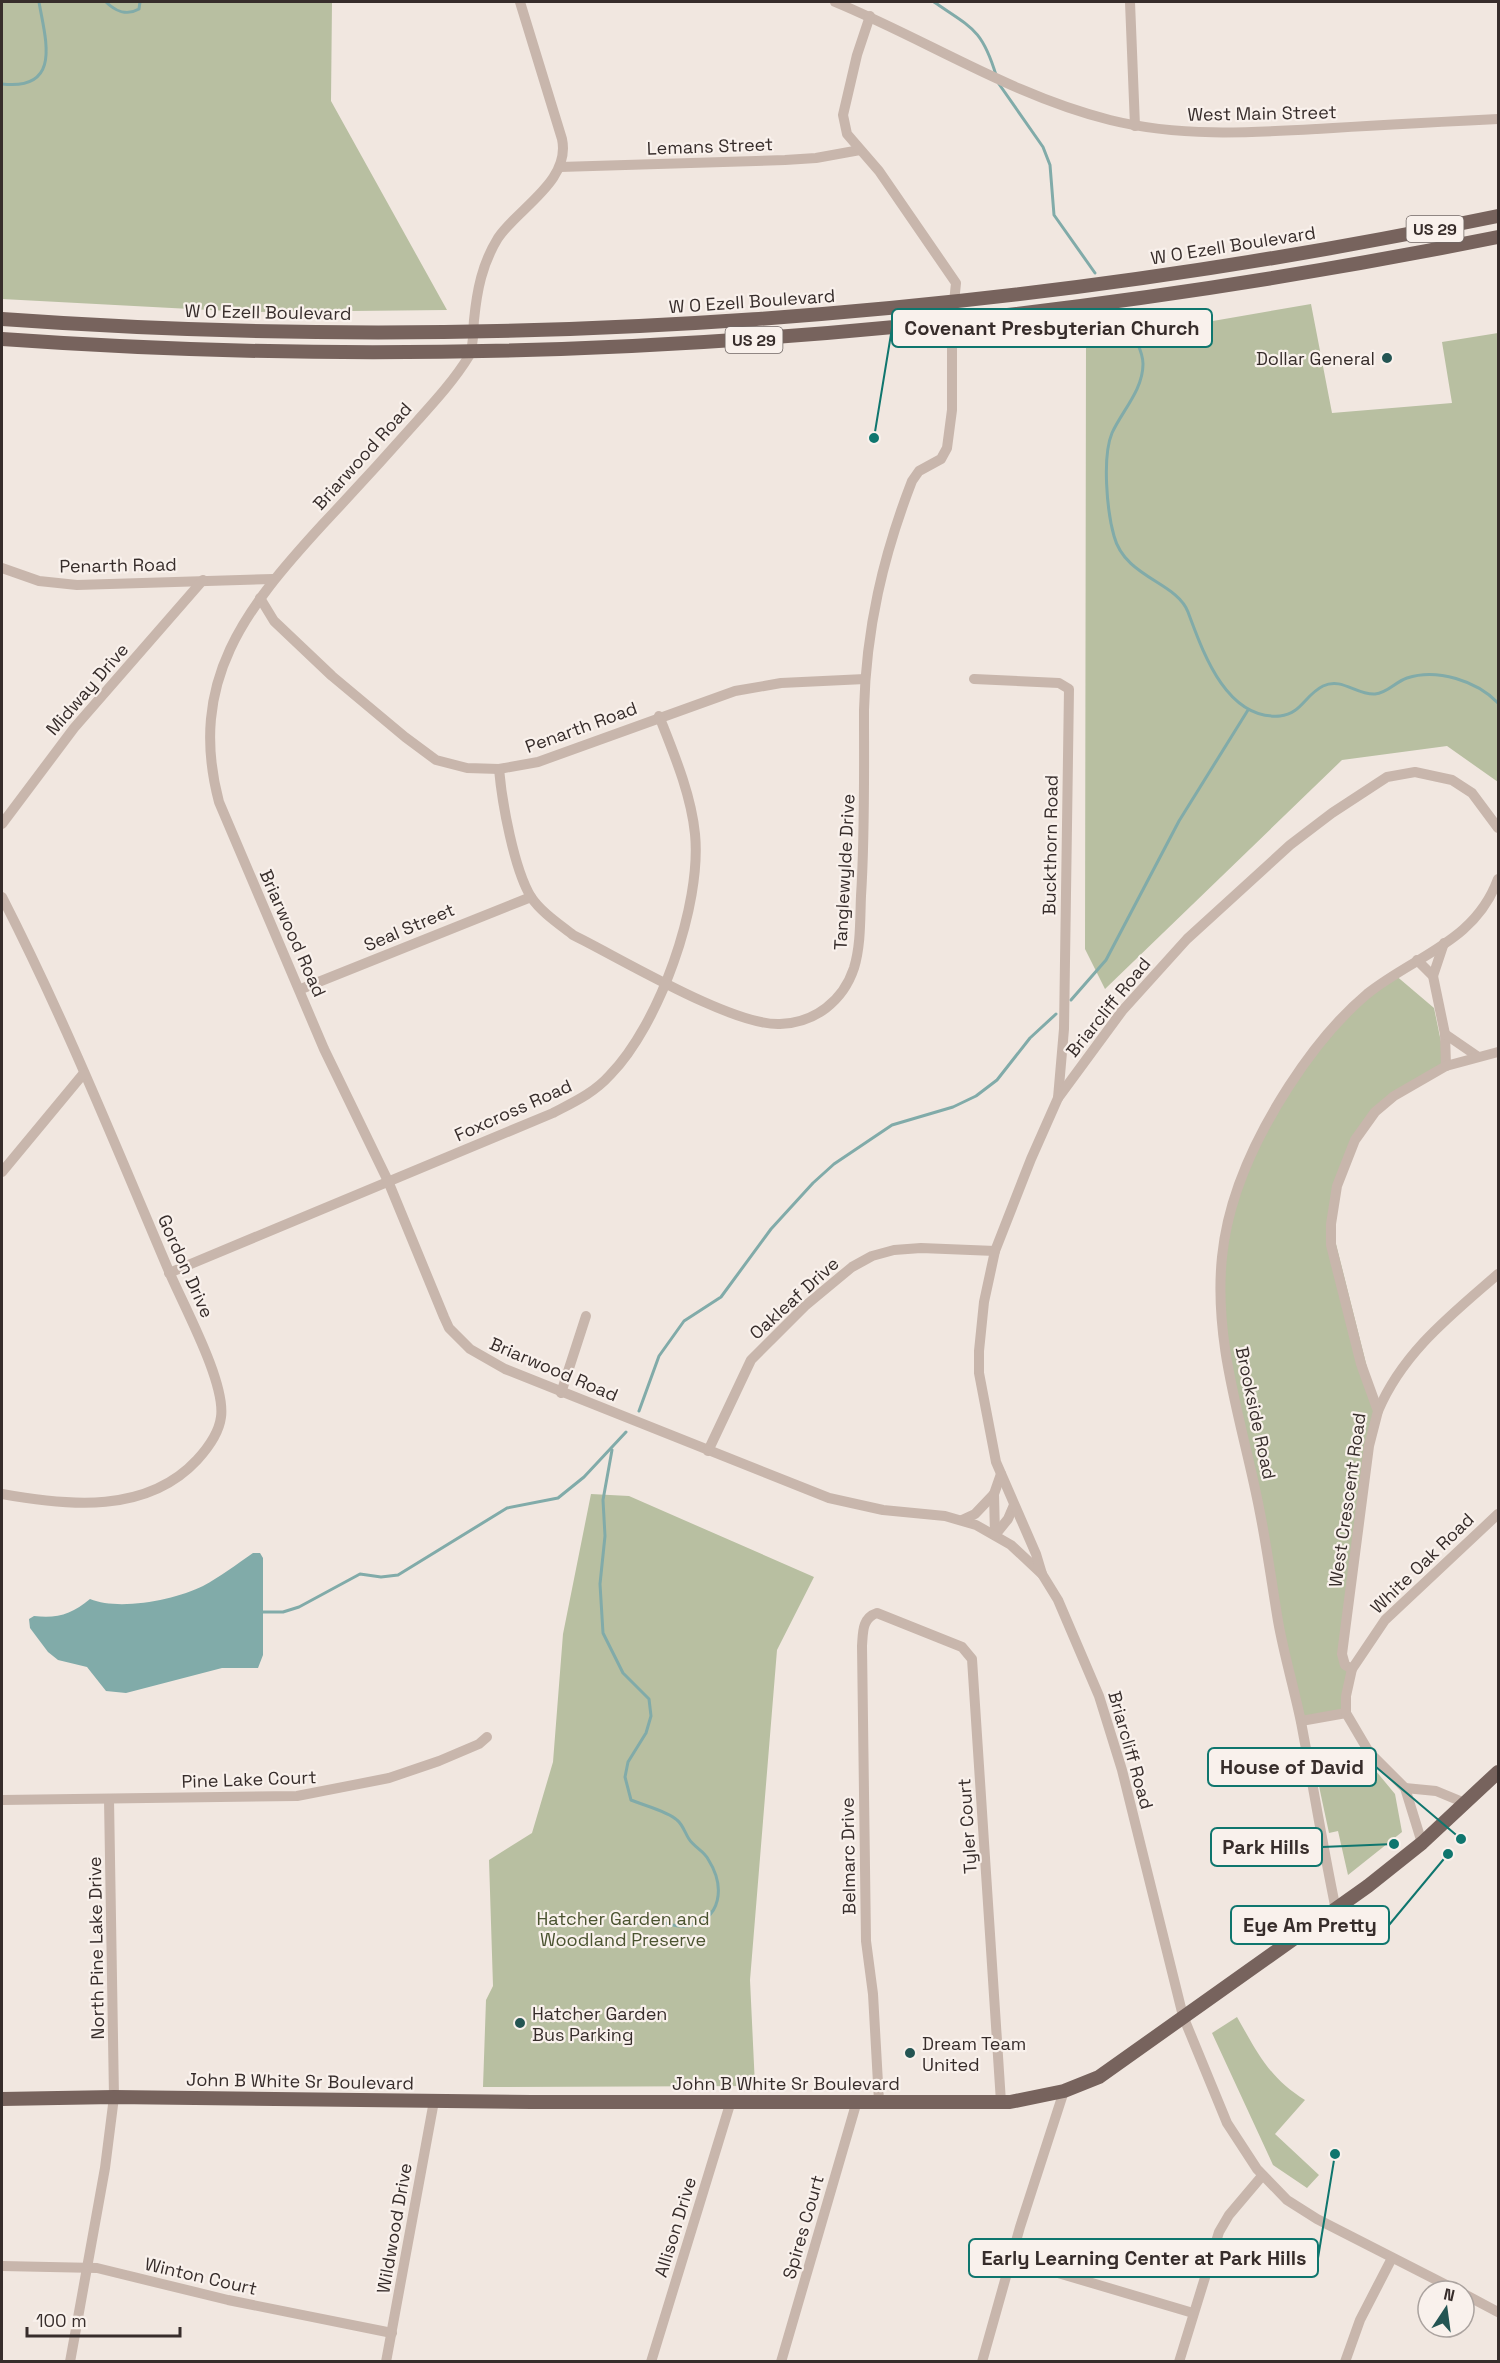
<svg xmlns="http://www.w3.org/2000/svg" width="1500" height="2363" font-family="'Space Grotesk',sans-serif">
<rect width="100%" height="100%" fill="#f1e7e0"/>
<g fill="#b8bfa1">
<polygon points="2,2 332,2 331,101 447,310 247,312 2,299"/>
<polygon points="1311,304 1332,413 1452,403 1442,342 1498,333 1498,782 1447,746 1342,760 1105,989 1085,949 1086,343"/>
<polygon points="1394,974 1434,1008 1446,1066 1375,1112 1341,1170 1331,1224 1378,1411 1342,1654 1352,1669 1346,1713 1301,1721 1229,1377 1220,1285 1236,1192 1274,1110 1327,1033"/>
<polygon points="591,1494 629,1496 814,1577 777,1650 750,1980 755,2086 483,2087 486,2000 493,1986 489,1860 532,1833 553,1762 563,1634"/>
<polygon points="1356,1747 1395,1794 1402,1832 1348,1875 1338,1831 1329,1833 1313,1758"/>
<path d="M1237 2017C1257 2052 1269 2078 1305 2100L1275 2134 1319 2175 1307 2188 1273 2165 1212 2033Z"/>
</g>
<path fill="#81aba9" d="M253 1553H260L263 1558V1655L258 1668H222L126 1693 106 1691 87 1667 58 1660 48 1652 30 1628 29 1619 34 1616C57 1619 72 1614 90 1599 119 1611 175 1600 203 1586 220 1577 237 1564 253 1553Z"/>
<g fill="none" stroke-linecap="round" stroke-linejoin="round">
<g stroke="#81aba9" stroke-width="3">
<path d="M106 2C115 11 127 16 139 9L140 2"/>
<path d="M934 2C972 28 982 29 996 75"/>
<path d="M2 84C63 91 45 38 39 2"/>
<polyline points="999,84 1043,147 1050,165 1054,215 1095,273"/>
<path d="M1119 311C1127 326 1143 347 1143 364 1143 390 1122 411 1112 433 1102 457 1107 511 1114 536 1125 578 1177 582 1188 612 1203 652 1226 720 1280 716 1301 714 1305 695 1323 686 1342 677 1356 695 1375 694 1388 693 1395 682 1407 678 1437 668 1477 681 1498 703"/>
<polyline points="1071,1000 1106,960 1179,821 1248,710"/>
<polyline points="639,1411 659,1356 684,1321 721,1297 771,1229 813,1183 834,1164 892,1125 953,1107 976,1096 997,1080 1030,1038 1056,1014"/>
<polyline points="263,1612 283,1612 299,1607 360,1574 381,1577 398,1575 507,1508 558,1498 584,1477 626,1432"/>
<path d="M611 1915C626 1926 637 1924 655 1922 665 1921 676 1928 686 1926 723 1920 725 1886 708 1859 704 1851 694 1847 689 1839 685 1833 683 1825 677 1820 667 1811 645 1806 631 1800L625 1777 628 1762 646 1733 651 1716 649 1699 623 1673 603 1633 600 1584 605 1536 603 1500 612 1450"/>
</g>
<g stroke="#c8b6ac" stroke-width="10">
<path d="M520 2 562 139C571 181 518 208 498 238 482 264 477 290 474 320 473 330 474 347 469 356 455 379 436 400 418 420 387 455 355 490 323 524 246 608 187 681 219 802L324 1049 388 1181 444 1317 449 1328 470 1349 505 1369 829 1498 883 1510 945 1516 976 1525 1011 1545 1042 1574"/>
<path d="M835 2C927 40 1013 96 1110 120 1179 137 1247 133 1317 129 1378 125 1438 122 1498 119"/>
<polyline points="1130,2 1135,126"/>
<polyline points="560,167 785,160 816,158 860,150"/>
<polyline points="2,568 39,581 77,585 273,579"/>
<polyline points="260,598 274,621 332,676 405,737 436,760 467,768 499,769 538,762 735,691 781,683 865,679"/>
<polyline points="974,679 1059,683 1069,689 1064,1029 1058,1098"/>
<path d="M499 769C502 803 514 869 531 897 541 912 559 924 573 935 620 958 732 1026 780 1024 815 1023 843 1001 854 968 861 945 860 919 861 896 865 834 864 772 864 710 866 629 883 556 912 481L919 471 941 459 947 448 952 410V322L956 283 879 171 847 134 843 115 857 55 870 16"/>
<polyline points="2,824 74,728 203,580"/>
<path d="M2 897C64 1018 115 1144 168 1269 182 1303 226 1382 221 1417 219 1433 208 1448 197 1460 147 1514 68 1506 2 1494"/>
<polyline points="1417,960 1433,976 1445,1034 1446,1066"/>
<polyline points="1433,976 1444,943"/>
<polyline points="301,989 531,897"/>
<polyline points="1445,1034 1477,1056"/>
<polyline points="2,1172 84,1073"/>
<path d="M169 1273 553 1113C574 1102 594 1093 610 1075 659 1025 702 905 695 834 691 794 674 754 659 716"/>
<polyline points="561,1393 586,1316"/>
<path d="M1378 1411C1403 1352 1451 1315 1498 1274"/>
<polyline points="708,1451 751,1360 805,1306 852,1267 872,1256 894,1250 921,1248 995,1251"/>
<polyline points="962,1520 975,1514 994,1494"/>
<polyline points="995,1535 994,1494 1001,1474"/>
<polyline points="995,1535 1008,1519 1014,1505"/>
<polyline points="1352,1669 1345,1665 1342,1654 1369,1446 1378,1411 1361,1364 1331,1245 1331,1224 1337,1186 1355,1140 1375,1112 1394,1096 1446,1066 1498,1052"/>
<polyline points="1301,1721 1346,1713"/>
<polyline points="1405,1788 1436,1791 1465,1803"/>
<polyline points="2,1800 297,1796 389,1778 439,1761 479,1744 487,1737"/>
<polyline points="1422,1843 1405,1788 1369,1752 1346,1713 1346,1696 1352,1669 1385,1620 1498,1514"/>
<path d="M1336 1910C1323 1848 1313 1785 1301 1722 1294 1688 1284 1655 1278 1621 1272 1585 1267 1548 1260 1513 1244 1428 1213 1345 1222 1257 1228 1196 1256 1137 1289 1086 1311 1052 1336 1020 1367 994 1416 955 1475 942 1498 879"/>
<path d="M879 2101 873 1994 866 1941 862 1646C863 1632 862 1618 877 1613L962 1647 972 1659 1001 2102"/>
<polyline points="1011,2259 1193,2313"/>
<polyline points="2,2266 97,2268 228,2300 392,2333"/>
<polyline points="1458,2291 1317,2219 1287,2200 1257,2169 1227,2123 1183,2016 1122,1770 1099,1696 1058,1600 1042,1574 1036,1554 996,1462 979,1373 979,1351 984,1302 995,1251 1031,1159 1058,1098 1122,1011 1187,939 1290,845 1332,813 1387,777 1415,772 1452,780 1472,793 1498,828"/>
<polyline points="1464,2294 1498,2312"/>
<polyline points="70,2362 105,2168 114,2097 109,1799"/>
<polyline points="386,2362 434,2101"/>
<polyline points="651,2362 731,2101"/>
<polyline points="781,2362 857,2101"/>
<polyline points="982,2362 1020,2227 1064,2091"/>
<polyline points="1179,2362 1219,2232 1229,2215 1262,2176"/>
<polyline points="1345,2362 1360,2320 1392,2258"/>
</g>
<g stroke="#77635d" stroke-width="14">
<path d="M2 319C503 355 1007 318 1498 216"/>
<path d="M2 339C504 375 1005 336 1498 237"/>
<polyline points="2,2099 114,2097 531,2102 1010,2102 1064,2091 1099,2077 1368,1886 1422,1843 1498,1772"/>
</g>
</g>
<g fill="#245553" stroke="#f9f1ec" stroke-width="2">
<circle cx="1387" cy="358" r="6"/>
<circle cx="520" cy="2023" r="6"/>
<circle cx="910" cy="2053" r="6"/>
</g>
<g text-anchor="middle" dominant-baseline="central" stroke-width="4.5" stroke-linejoin="round" paint-order="stroke">
<g fill="#f9f1ec" stroke="#716865" stroke-width="1.5">
<rect x="1406.5" y="216" width="57" height="26" rx="4.5"/>
<rect x="725.5" y="327" width="57" height="26" rx="4.5"/>
</g>
<g font-size="16" font-weight="bold" fill="#372d2b">
<text x="1435" y="229">US 29</text>
<text x="754" y="340">US 29</text>
</g>
<g font-size="18" fill="#372d2b" stroke="#f9f1ec">
<text transform="translate(1262 113) rotate(-1)">West Main Street</text>
<text transform="translate(710 146) rotate(-2)">Lemans Street</text>
<text transform="translate(1233 245) rotate(-9)">W O Ezell Boulevard</text>
<text transform="translate(752 301) rotate(-4)">W O Ezell Boulevard</text>
<text transform="translate(268 312) rotate(1)">W O Ezell Boulevard</text>
<text transform="translate(362 456) rotate(-48)">Briarwood Road</text>
<text transform="translate(118 565) rotate(-1)">Penarth Road</text>
<text transform="translate(87 689) rotate(-49)">Midway Drive</text>
<text transform="translate(581 727) rotate(-20)">Penarth Road</text>
<text transform="translate(1050 845) rotate(-89)">Buckthorn Road</text>
<text transform="translate(844 872) rotate(-87)">Tanglewylde Drive</text>
<text transform="translate(409 927) rotate(-23)">Seal Street</text>
<text transform="translate(293 933) rotate(66)">Briarwood Road</text>
<text transform="translate(1108 1007) rotate(-51)">Briarcliff Road</text>
<text transform="translate(513 1110) rotate(-24)">Foxcross Road</text>
<text transform="translate(186 1266) rotate(66)">Gordon Drive</text>
<text transform="translate(794 1298) rotate(-42)">Oakleaf Drive</text>
<text transform="translate(554 1369) rotate(23)">Briarwood Road</text>
<text transform="translate(1256 1413) rotate(78)">Brookside Road</text>
<text transform="translate(1347 1500) rotate(-82)">West Crescent Road</text>
<text transform="translate(1422 1563) rotate(-44)">White Oak Road</text>
<text transform="translate(1131 1750) rotate(74)">Briarcliff Road</text>
<text transform="translate(249 1779) rotate(-2)">Pine Lake Court</text>
<text transform="translate(967 1826) rotate(-94)">Tyler Court</text>
<text transform="translate(848 1856) rotate(-91)">Belmarc Drive</text>
<text transform="translate(96 1948) rotate(-91)">North Pine Lake Drive</text>
<text transform="translate(300 2081) rotate(1)">John B White Sr Boulevard</text>
<text x="786" y="2083">John B White Sr Boulevard</text>
<text transform="translate(675 2227) rotate(-73)">Allison Drive</text>
<text transform="translate(803 2227) rotate(-74)">Spires Court</text>
<text transform="translate(394 2228) rotate(-80)">Wildwood Drive</text>
<text transform="translate(201 2276) rotate(13)">Winton Court</text>
</g>
<g font-size="18" fill="#372d2b" stroke="#f9f1ec" text-anchor="start">
<text x="1375" y="358" text-anchor="end">Dollar General</text>
<text x="532" y="2013">Hatcher Garden<tspan x="532" dy="21">Bus Parking</tspan></text>
<text x="922" y="2043">Dream Team<tspan x="922" dy="21">United</tspan></text>
</g>
<g font-size="18" fill="#4a5330" stroke="#f9f1ec">
<text x="623" y="1918">Hatcher Garden and<tspan x="623" dy="21">Woodland Preserve</tspan></text>
</g>
</g>
<path fill="none" stroke="#0f766e" stroke-width="2" d="M874 438L892 328M1461 1839L1376 1767M1394 1844L1322 1847M1448 1854L1389 1925M1335 2154L1318 2258"/>
<g fill="#0f766e" stroke="#f9f1ec" stroke-width="2">
<circle cx="874" cy="438" r="6"/>
<circle cx="1461" cy="1839" r="6"/>
<circle cx="1394" cy="1844" r="6"/>
<circle cx="1448" cy="1854" r="6"/>
<circle cx="1335" cy="2154" r="6"/>
</g>
<g fill="#f9f1ec" stroke="#0f766e" stroke-width="2">
<rect x="892" y="309" width="320" height="38" rx="6"/>
<rect x="1208" y="1748" width="168" height="38" rx="6"/>
<rect x="1211" y="1828" width="111" height="38" rx="6"/>
<rect x="1231" y="1906" width="158" height="38" rx="6"/>
<rect x="969" y="2239" width="349" height="38" rx="6"/>
</g>
<g font-size="20" text-anchor="middle" font-weight="bold" fill="#372d2b">
<text x="1052" y="335">Covenant Presbyterian Church</text>
<text x="1292" y="1774">House of David</text>
<text x="1266" y="1854">Park Hills</text>
<text x="1310" y="1932">Eye Am Pretty</text>
<text x="1144" y="2265">Early Learning Center at Park Hills</text>
</g>
<rect width="1500" height="2363" fill="none" stroke="#372d2b" stroke-width="6"/>
<g transform="translate(1446 2309) rotate(13)"><circle r="28" fill="#f9f1ec" stroke="#aba39f" stroke-width="1.5"/>
<path d="M0-4.5L10 22L0 15L-10 22Z" fill="#245553"/>
<text y="-9" font-size="16" font-weight="bold" text-anchor="middle" fill="#372d2b">N</text>
</g>
<path d="M27 2327v9h153v-9" fill="none" stroke="#372d2b" stroke-width="3"/>
<text x="36" y="2327" font-size="18" fill="#372d2b" stroke="#f9f1ec" stroke-width="4.5" paint-order="stroke">100 m</text>
</svg>
